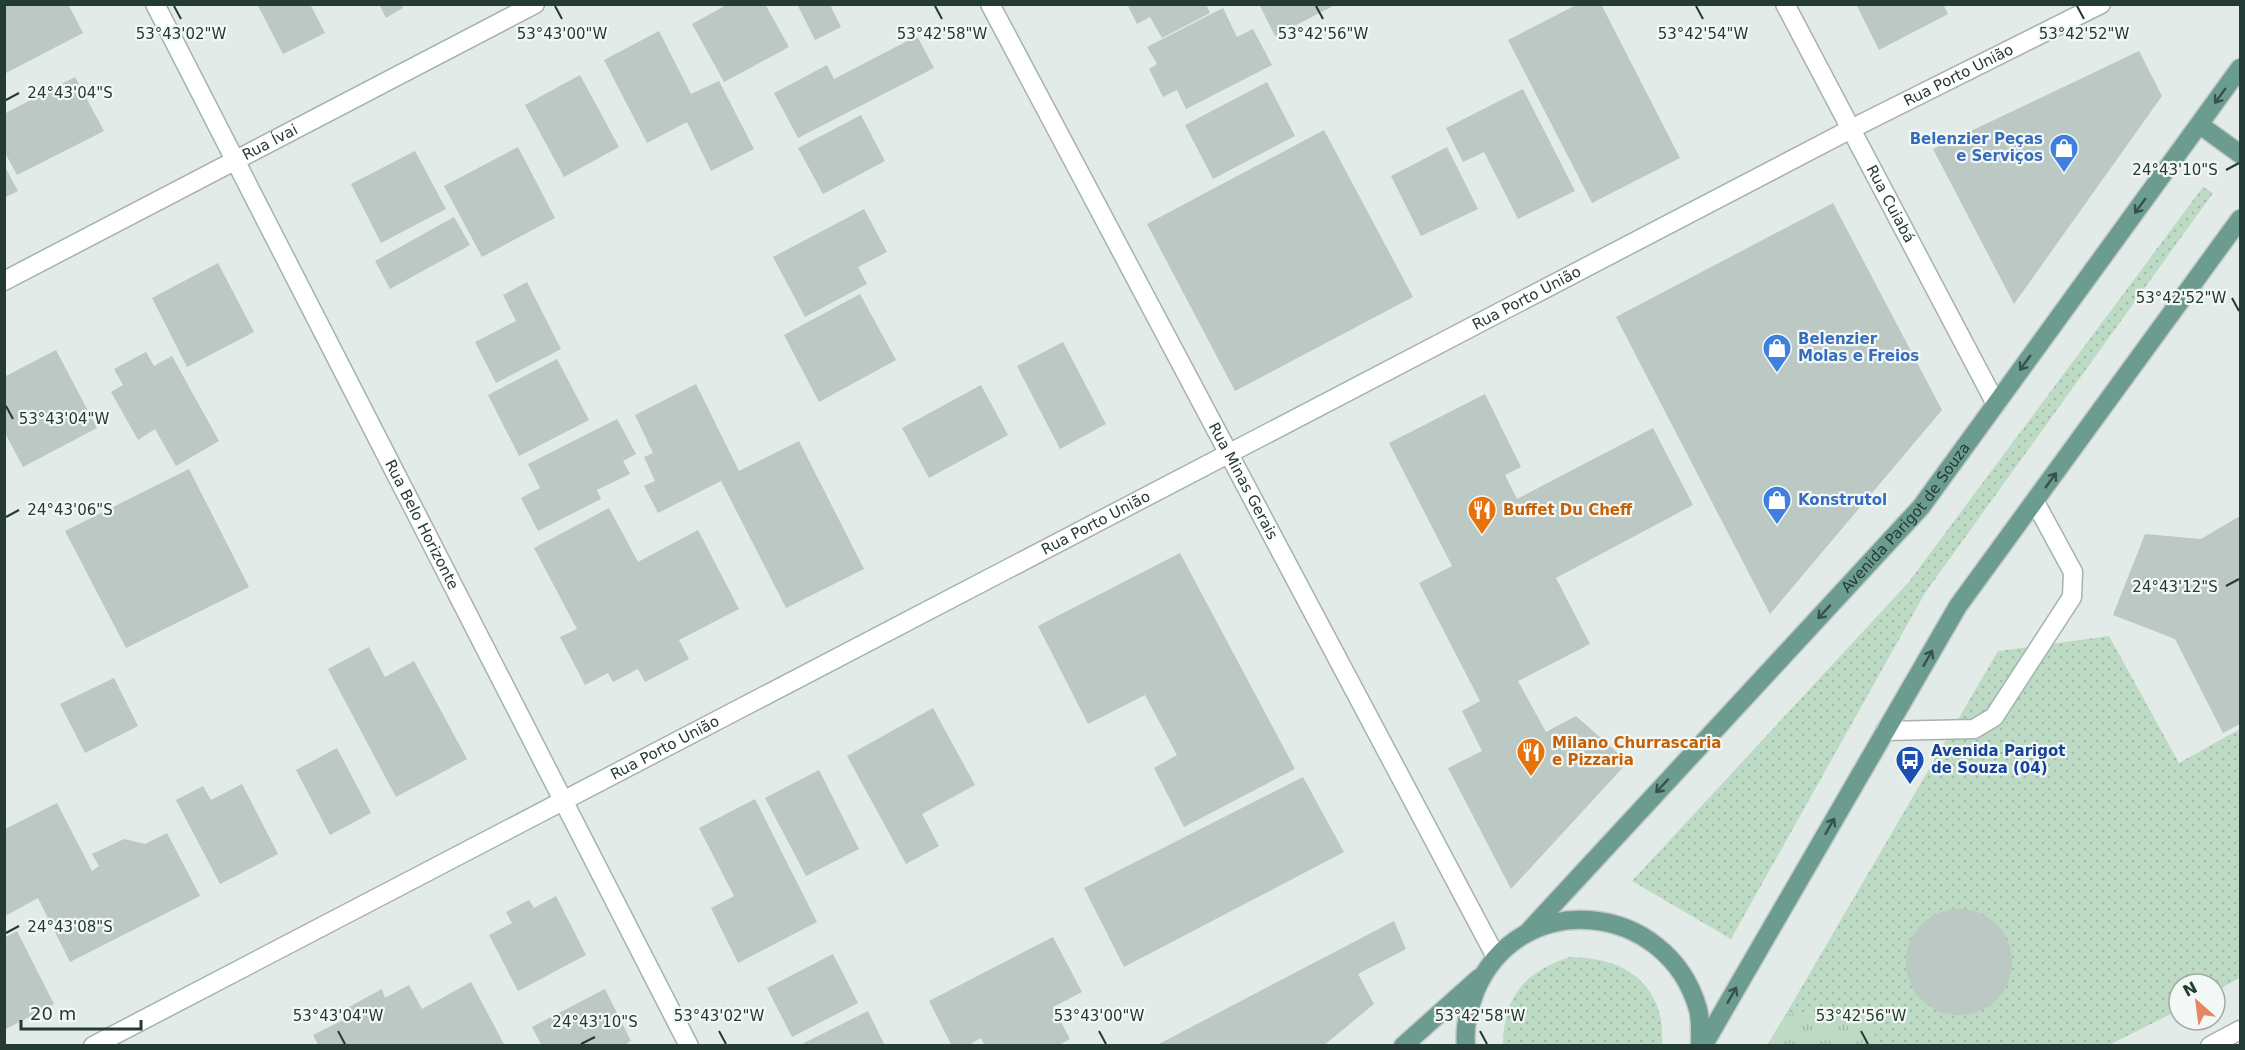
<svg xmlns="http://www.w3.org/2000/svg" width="2245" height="1050" font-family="'DejaVu Sans',sans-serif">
<defs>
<pattern id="grass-dots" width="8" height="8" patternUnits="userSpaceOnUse" patternTransform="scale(1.5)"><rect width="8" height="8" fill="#bddac5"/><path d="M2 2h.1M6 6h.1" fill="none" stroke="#a2bcaa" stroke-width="1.8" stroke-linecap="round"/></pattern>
<pattern id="park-tufts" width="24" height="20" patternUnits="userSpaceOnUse" patternTransform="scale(1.5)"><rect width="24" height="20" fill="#bddac5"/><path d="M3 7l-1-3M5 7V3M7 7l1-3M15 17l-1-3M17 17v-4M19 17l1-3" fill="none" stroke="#a2bcaa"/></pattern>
</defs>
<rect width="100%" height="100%" fill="#e2ebe7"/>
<g fill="url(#grass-dots)">
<polygon points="2203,187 2213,193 1925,593 1731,939 1632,881 1908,583"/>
<polygon points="2109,636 2179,763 2240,729 2240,978 2215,991 2215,984 2179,984 2179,1010 2109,1045 1879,1045 1863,1013 1786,1014 1998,651"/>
<path d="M1570 957C1626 957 1666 986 1662 1045H1503C1504 996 1524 972 1570 957Z"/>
</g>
<polygon fill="url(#park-tufts)" points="1863,1012 1879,1045 1767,1045 1786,1014"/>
<g fill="#bbc8c3">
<polygon points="4,4 68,4 83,33 4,74"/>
<polygon points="257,4 310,4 325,33 283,54"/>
<polygon points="379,4 401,4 403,8 386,18"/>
<polygon points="728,4 765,4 789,47 724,82 692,24"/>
<polygon points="797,4 837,4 831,7 841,27 815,40"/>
<polygon points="1127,4 1206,4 1210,13 1162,38 1150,17 1137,24"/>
<polygon points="1259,4 1332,4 1333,6 1275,36"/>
<polygon points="1578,4 1601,4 1680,158 1592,203 1508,40"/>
<polygon points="1856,4 1943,4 1948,14 1879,50"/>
<polygon points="1223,8 1237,37 1253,29 1272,65 1186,109 1177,90 1163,97 1149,69 1157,64 1147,47"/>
<polygon points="659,31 691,94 719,81 754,149 711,171 687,122 647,143 604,60"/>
<polygon points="917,36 934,68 798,138 774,93 827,65 834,79"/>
<polygon points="2139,51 2162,96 2014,304 1933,149"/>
<polygon points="580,75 619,147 564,177 525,105"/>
<polygon points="75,77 104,131 17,175 4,151 4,114"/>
<polygon points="1267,82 1295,136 1213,179 1185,125"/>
<polygon points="1523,89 1575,191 1518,219 1484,152 1463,162 1446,128"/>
<polygon points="861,115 885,161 823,194 798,148"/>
<polygon points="1324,130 1413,297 1235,391 1147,224"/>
<polygon points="518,147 555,218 482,257 444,186"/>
<polygon points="1447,147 1478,209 1421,236 1391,176"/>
<polygon points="415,151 446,209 381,243 351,184"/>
<polygon points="4,165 18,191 4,198"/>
<polygon points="1833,203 1942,410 1770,614 1616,317"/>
<polygon points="864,209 887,252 858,267 867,284 805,317 773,257"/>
<polygon points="454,217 470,245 390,289 375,261"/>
<polygon points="218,263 254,332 187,367 152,298"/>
<polygon points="527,282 561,349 496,383 475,342 516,321 503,295"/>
<polygon points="860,294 896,360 819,402 784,335"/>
<polygon points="1063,342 1106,424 1060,449 1017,366"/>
<polygon points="56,350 97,428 23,467 4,431 4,377"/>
<polygon points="146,352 154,366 172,356 219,441 176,466 155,429 138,440 111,392 123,385 114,369"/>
<polygon points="557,359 589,420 519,456 488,395"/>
<polygon points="696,384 739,471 799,441 864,569 786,608 721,481 658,513 644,486 655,481 644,457 653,453 635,415"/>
<polygon points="981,385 1008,435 929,478 902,428"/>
<polygon points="1485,394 1521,467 1505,475 1517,499 1653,428 1693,505 1556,578 1590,644 1518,681 1546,732 1576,716 1628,762 1511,889 1448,768 1482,751 1462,711 1480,701 1419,583 1452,566 1389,443"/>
<polygon points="617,419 636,454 623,461 630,474 597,490 601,499 538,531 521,498 540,488 528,464"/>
<polygon points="189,469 249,587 126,648 65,531"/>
<polygon points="609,508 638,562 698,530 739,609 679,640 689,659 645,682 638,669 613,682 608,673 585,685 560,637 577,629 534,548"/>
<polygon points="2240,516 2240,724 2223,733 2175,639 2113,615 2145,534 2201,539"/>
<polygon points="1180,553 1295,769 1184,827 1154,768 1177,755 1145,695 1088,724 1038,626"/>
<polygon points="369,647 385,677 414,661 467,759 396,797 328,669"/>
<polygon points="114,678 138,726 85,753 60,704"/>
<polygon points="933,708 975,785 922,814 939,846 906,864 847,756"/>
<polygon points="337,748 371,813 330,835 296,770"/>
<polygon points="819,770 859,849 806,876 765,798"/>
<polygon points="1303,777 1344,852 1124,967 1084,888"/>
<polygon points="242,784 278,854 220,884 176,800 203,786 211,800"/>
<polygon points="755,799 817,922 738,963 711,908 734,896 699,828"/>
<polygon points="57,803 92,871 99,866 92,854 124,839 145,844 167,833 200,896 70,962 38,898 5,916 5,829"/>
<polygon points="556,896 586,955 518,991 489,935 512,923 506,912 529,900 534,908"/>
<circle cx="1959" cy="962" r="53"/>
<polygon points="1394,921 1406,949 1358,974 1374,1004 1323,1046 1155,1046"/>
<polygon points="17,931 54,1004 4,1030 4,938"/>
<polygon points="1053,937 1082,992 1053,1007 1070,1039 1057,1046 985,1046 981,1038 967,1046 952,1046 929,1001"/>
<polygon points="833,954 858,1003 792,1037 767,988"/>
<polygon points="471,982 505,1046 319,1046 313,1035 351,1016 347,1008 382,989 385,998 409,985 422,1009"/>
<polygon points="605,989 631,1041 622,1046 542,1046 532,1027"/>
<polygon points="868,1011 885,1046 798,1046"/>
</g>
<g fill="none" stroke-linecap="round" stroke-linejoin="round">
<g stroke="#a5b2ae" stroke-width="21">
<g id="minor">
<path id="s1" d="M155 4 689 1046"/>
<path id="s2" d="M990 4 1496 957"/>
<path id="s3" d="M1785 4 1996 404"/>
<path id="s4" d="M4 281 535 4"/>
<polyline points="1885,731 1974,729 1994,717 2072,597 2073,572 2035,502"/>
<path id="s5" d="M93 1046 1851 129 2101 4"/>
<polyline points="2210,1046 2240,1030"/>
</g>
</g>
<g stroke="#c2c8c6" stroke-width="21">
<g id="major">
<polyline points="2200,125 2240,154"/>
<path id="s6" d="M1528 932 1921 507 2240 68"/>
<polyline points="1403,1046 1479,978"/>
<path d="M1466 1046C1464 1028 1469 1008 1475 992 1519 886 1667 901 1698 1009 1701 1020 1700 1034 1700 1046"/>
<polyline points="1703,1046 1958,606 2240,219"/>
</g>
</g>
<use href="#minor" stroke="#fff" stroke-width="18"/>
<use href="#major" stroke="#6b9c8f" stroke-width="18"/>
</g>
<defs><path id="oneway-shaft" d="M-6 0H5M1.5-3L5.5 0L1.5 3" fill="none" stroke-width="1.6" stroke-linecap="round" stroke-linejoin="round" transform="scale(1.5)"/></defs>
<g stroke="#36524b">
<use href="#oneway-shaft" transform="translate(2220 96) rotate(126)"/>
<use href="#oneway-shaft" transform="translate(2140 206) rotate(126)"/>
<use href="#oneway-shaft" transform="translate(2025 363) rotate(126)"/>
<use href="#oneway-shaft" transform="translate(2051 480) rotate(-54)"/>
<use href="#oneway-shaft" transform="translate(1824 612) rotate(133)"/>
<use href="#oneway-shaft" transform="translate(1928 658) rotate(-60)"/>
<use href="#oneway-shaft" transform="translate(1662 786) rotate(133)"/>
<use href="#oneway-shaft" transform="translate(1830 826) rotate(-60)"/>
<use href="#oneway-shaft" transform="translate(1732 995) rotate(-60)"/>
</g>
<path fill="none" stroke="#243a34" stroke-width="2" d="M174 6 181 19M555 6 562 19M935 6 942 19M1316 6 1323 19M1696 6 1703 19M2077 6 2084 19M6 100 19 93M2226 170 2239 163M2232 298 2239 311M6 406 13 419M6 517 19 510M2226 586 2239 579M6 933 19 926M338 1031 345 1044M719 1031 726 1044M1099 1031 1106 1044M1480 1031 1487 1044M1861 1031 1868 1044M581 1044 595 1037"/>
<defs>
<g id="shop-pin" transform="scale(1.5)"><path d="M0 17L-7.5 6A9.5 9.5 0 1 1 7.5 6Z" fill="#3f7fe0" stroke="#f3f8f5"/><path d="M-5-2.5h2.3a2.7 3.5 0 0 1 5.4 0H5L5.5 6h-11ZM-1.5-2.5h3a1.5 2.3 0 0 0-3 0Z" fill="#fff"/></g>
<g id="restaurant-pin" transform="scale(1.5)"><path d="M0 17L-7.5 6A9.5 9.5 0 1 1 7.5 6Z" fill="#e8710a" stroke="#f3f8f5"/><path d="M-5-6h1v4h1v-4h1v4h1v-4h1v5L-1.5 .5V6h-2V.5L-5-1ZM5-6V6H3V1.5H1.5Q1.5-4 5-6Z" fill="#fff"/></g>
<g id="bus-pin" transform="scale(1.5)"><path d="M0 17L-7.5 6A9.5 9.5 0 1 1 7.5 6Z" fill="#1a4fb4" stroke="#f3f8f5"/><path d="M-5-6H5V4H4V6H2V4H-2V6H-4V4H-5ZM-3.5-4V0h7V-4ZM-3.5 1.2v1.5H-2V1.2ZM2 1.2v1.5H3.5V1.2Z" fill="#fff"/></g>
</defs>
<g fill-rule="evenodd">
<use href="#shop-pin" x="2064" y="148"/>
<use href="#shop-pin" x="1777" y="348"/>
<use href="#shop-pin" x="1777" y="500"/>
<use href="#restaurant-pin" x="1482" y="510"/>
<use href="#restaurant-pin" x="1531" y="752"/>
<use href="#bus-pin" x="1910" y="760"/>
</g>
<g text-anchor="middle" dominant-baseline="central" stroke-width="4.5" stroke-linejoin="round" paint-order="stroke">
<g font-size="15" fill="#243a34" stroke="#f3f8f5">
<text stroke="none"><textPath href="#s5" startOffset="2103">Rua Porto União</textPath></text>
<text stroke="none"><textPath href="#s4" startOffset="300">Rua Ívai</textPath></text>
<text stroke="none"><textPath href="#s3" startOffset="226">Rua Cuiabá</textPath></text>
<text stroke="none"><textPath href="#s5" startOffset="1617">Rua Porto União</textPath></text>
<text stroke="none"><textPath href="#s2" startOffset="540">Rua Minas Gerais</textPath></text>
<text stroke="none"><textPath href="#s6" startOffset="561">Avenida Parigot de Souza</textPath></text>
<text stroke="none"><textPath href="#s5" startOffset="1131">Rua Porto União</textPath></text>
<text stroke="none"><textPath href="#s1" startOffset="585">Rua Belo Horizonte</textPath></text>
<text stroke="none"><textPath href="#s5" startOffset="645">Rua Porto União</textPath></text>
</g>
<g font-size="15" font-weight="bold" fill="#366cbe" stroke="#f3f8f5" text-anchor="start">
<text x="2043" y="139" text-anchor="end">Belenzier Peças<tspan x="2043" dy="17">e Serviços</tspan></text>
<text x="1798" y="339">Belenzier<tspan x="1798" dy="17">Molas e Freios</tspan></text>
<text x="1798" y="500">Konstrutol</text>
</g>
<g font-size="15" font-weight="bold" fill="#c56008" stroke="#f3f8f5" text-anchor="start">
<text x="1503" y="510">Buffet Du Cheff</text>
<text x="1552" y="743">Milano Churrascaria<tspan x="1552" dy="17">e Pizzaria</tspan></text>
</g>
<g font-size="15" font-weight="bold" fill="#164399" stroke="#f3f8f5" text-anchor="start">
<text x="1931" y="751">Avenida Parigot<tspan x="1931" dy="17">de Souza (04)</tspan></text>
</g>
</g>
<g font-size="15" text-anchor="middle" fill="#243a34" stroke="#f3f8f5" stroke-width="4.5" stroke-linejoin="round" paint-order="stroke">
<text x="181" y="39">53°43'02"W</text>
<text x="562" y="39">53°43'00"W</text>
<text x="942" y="39">53°42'58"W</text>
<text x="1323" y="39">53°42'56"W</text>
<text x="1703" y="39">53°42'54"W</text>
<text x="2084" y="39">53°42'52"W</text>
<text x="70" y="98">24°43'04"S</text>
<text x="2175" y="175">24°43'10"S</text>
<text x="2181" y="303">53°42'52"W</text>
<text x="64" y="424">53°43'04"W</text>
<text x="70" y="515">24°43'06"S</text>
<text x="2175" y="592">24°43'12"S</text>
<text x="70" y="932">24°43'08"S</text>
<text x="338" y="1021">53°43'04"W</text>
<text x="719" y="1021">53°43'02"W</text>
<text x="1099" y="1021">53°43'00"W</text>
<text x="1480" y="1021">53°42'58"W</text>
<text x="1861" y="1021">53°42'56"W</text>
<text x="595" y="1027">24°43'10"S</text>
</g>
<rect width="2245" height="1050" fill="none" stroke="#243a34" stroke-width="12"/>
<g transform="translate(2197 1002) rotate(332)"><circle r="28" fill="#f3f8f5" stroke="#a0aca8" stroke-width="1.5"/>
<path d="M0-4.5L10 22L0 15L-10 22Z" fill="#e48667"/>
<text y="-9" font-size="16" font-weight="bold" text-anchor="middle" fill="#243a34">N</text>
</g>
<path d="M21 1020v9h120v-9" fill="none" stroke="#243a34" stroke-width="3"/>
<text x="30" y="1020" font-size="18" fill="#243a34" stroke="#f3f8f5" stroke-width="4.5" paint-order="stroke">20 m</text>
</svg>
